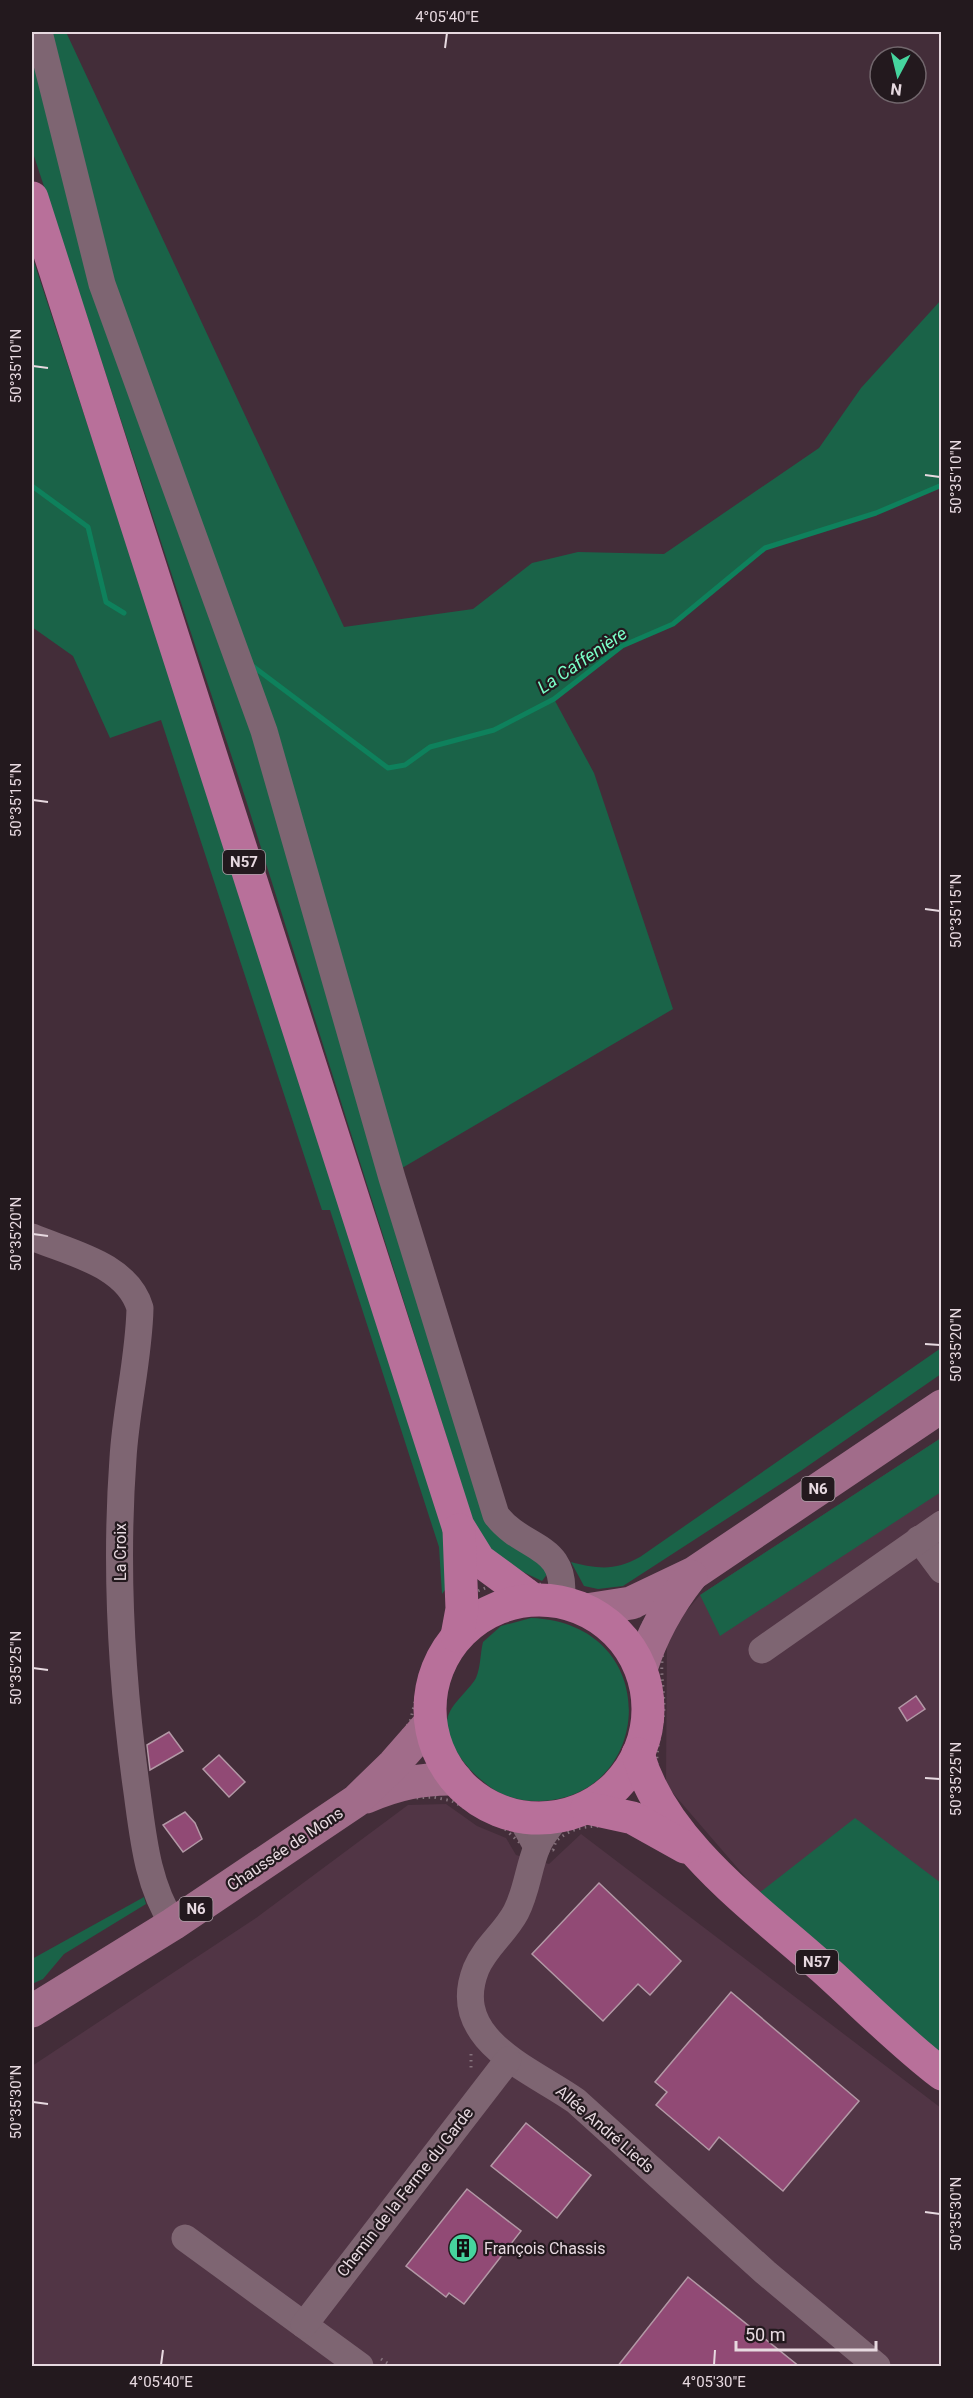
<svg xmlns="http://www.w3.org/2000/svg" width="973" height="2398" font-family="Roboto,sans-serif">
<rect width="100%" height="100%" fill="#432d39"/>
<g fill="#513545">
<polygon points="941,1438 941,2054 759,1893 666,1785 667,1634 700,1595"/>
<polygon points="446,1804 477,1826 506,1838 516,1855 549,1864 581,1834 941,2108 941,2366 32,2366 32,2066 256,1918 408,1805"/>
</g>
<g fill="#1a6348">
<polygon points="43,32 66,32 344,627 473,609 532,563 578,552 664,554 819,448 861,388 941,300 941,485 876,513 765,548 673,624 622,646 554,699 594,773 673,1009 397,1171 109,288"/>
<polygon points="32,33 257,733 489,1521 533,1553 548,1573 542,1581 483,1553 246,800 32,150"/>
<polygon points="32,256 212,803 447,1541 451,1582 442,1594 439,1547 330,1210 322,1210 161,720 110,738 73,656 32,627"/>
<path d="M941 1348V1374L802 1470 623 1586 598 1589 584 1586 571 1562C598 1569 615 1571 640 1557Z"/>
<polygon points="941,1438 941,1492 720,1636 700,1595"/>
<path d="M531 1618C665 1623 655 1798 540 1801 520 1802 500 1796 485 1783 468 1770 448 1746 447 1723 447 1706 468 1692 476 1678 481 1666 480 1654 483 1642L501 1626Z"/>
<polygon points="855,1818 941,1883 941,2054 759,1893"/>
<polygon points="144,1897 146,1904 64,1954 43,1979 32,1984 32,1959"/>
</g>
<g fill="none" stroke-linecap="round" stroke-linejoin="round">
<g stroke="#0e815c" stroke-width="5">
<polyline points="32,486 88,527 106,602 124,613"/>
<polyline points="250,664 388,768 405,765 430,747 494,730 554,699 622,646 673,624 765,548 876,513 942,485"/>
</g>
</g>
<g fill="#914a75" stroke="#b398a6" stroke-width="1.5">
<polygon points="916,1696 925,1709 907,1721 899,1708"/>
<polygon points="169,1732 183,1751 150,1770 147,1745"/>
<polygon points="219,1755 245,1782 229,1797 203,1769"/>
<polygon points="185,1812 195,1823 202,1839 183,1852 163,1825"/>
<polygon points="599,1883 681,1961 650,1995 638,1984 603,2021 532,1954"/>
<polygon points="731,1992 859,2101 783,2191 719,2137 709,2150 656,2105 667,2092 655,2082"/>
<polygon points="526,2123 591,2175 557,2218 491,2166"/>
<polygon points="467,2189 521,2231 464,2304 449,2293 446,2297 406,2266"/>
<polygon points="688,2277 800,2367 617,2367"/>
</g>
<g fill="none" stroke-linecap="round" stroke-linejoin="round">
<g stroke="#85727c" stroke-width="3" stroke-dasharray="1.5 4.5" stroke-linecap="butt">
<path d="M517 1575C542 1587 595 1602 622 1592L664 1647C659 1669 664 1686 664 1708 663 1733 649 1762 663 1786L623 1829C598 1825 577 1823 556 1841L553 1850 521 1844 505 1829 452 1801 433 1797 415 1798 387 1752 410 1722 424 1667 447 1624 451 1602Z"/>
<polyline points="471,2054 471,2068"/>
<polyline points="381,2359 392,2366"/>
</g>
<g stroke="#7e6572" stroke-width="27">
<path d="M39 32 102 284 264 731 392 1178 496 1515C524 1552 569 1542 561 1602"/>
<path d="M32 1237C70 1253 127 1264 140 1308 139 1358 126 1408 123 1458 115 1568 121 1676 136 1785 143 1834 146 1882 173 1924"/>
<polyline points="919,1539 942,1570"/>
<polyline points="762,1650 942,1524"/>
<polyline points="520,1816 537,1847"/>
<path d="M557 1817C550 1826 541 1836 537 1847 528 1869 527 1891 516 1912 505 1933 485 1947 476 1969 448 2040 531 2069 576 2101L765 2272 877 2366"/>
<polyline points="185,2238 360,2366"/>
<polyline points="304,2325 508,2060"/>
</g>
<g stroke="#a16c8a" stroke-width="33">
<polyline points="586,1610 631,1603 694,1573 942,1406"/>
<path d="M641 1669C652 1634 668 1605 691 1576"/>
<path d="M366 1797C396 1784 423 1778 456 1779"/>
<polyline points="32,2011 173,1924 356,1801 394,1764 430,1723"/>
</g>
<g stroke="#b8709a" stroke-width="33">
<polyline points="32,198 458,1526 479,1560 532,1599"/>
<circle cx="539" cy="1709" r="109"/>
<polyline points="457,1636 462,1609 459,1530"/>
<path d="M638 1754C662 1842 757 1909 823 1968 862 2003 900 2042 942 2074"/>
<polyline points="587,1808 633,1818 685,1847"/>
</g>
</g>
<path fill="none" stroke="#e7d9e0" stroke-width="2" d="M445 48 447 33M33 366 48 368M925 475 940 477M33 800 48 802M925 909 940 911M33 1234 48 1236M925 1344 940 1345M33 1668 48 1670M925 1778 940 1779M33 2102 48 2104M925 2212 940 2214M161 2365 163 2350M714 2365 715 2350"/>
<defs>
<g id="building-disc" transform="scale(1.5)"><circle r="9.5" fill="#46d49e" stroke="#23191e"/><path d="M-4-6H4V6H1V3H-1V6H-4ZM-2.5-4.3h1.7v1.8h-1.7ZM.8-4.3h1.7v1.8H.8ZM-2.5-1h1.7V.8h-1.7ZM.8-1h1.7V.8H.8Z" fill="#111"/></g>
</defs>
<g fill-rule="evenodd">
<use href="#building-disc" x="463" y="2248"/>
</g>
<g text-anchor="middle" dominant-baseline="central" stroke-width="4.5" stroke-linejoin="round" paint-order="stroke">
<g fill="#23191e" stroke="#ac9fa6" stroke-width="1.5">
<rect x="223" y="850" width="42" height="24" rx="4.5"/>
<rect x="801.5" y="1477" width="33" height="24" rx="4.5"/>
<rect x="179.5" y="1897" width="33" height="24" rx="4.5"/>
<rect x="796" y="1950" width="42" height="24" rx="4.5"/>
</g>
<g font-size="15" font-weight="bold" fill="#e7d9e0">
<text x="244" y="862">N57</text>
<text x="818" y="1489">N6</text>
<text x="196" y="1909">N6</text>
<text x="817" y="1962">N57</text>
</g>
<g font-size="16" fill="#e7d9e0" stroke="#23191e">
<text transform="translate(120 1552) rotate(-90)">La Croix</text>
<text transform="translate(285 1849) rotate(-34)">Chaussée de Mons</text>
<text transform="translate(605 2129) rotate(41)">Allée André Lieds</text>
<text transform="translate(405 2192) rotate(-52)">Chemin de la Ferme du Garde</text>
</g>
<g font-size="16" fill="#e7d9e0" stroke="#23191e" text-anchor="start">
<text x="484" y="2248">François Chassis</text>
</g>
<g font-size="18" font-style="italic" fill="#7afec7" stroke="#23191e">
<text transform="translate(582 660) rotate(-34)">La Caffenière</text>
</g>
</g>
<rect width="973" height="2398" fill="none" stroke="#23191e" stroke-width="66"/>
<g transform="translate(898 75) rotate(187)"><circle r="28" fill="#23191e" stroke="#71666c" stroke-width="1.5"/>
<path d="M0-4.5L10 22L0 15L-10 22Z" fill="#46d49e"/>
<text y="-9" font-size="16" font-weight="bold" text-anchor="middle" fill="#e7d9e0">N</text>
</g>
<path d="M736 2341v9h140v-9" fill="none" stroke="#e7d9e0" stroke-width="3"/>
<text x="745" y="2341" font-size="18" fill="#e7d9e0" stroke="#23191e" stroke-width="4.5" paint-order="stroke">50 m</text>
<rect x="33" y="33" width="907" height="2332" fill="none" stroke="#e7d9e0" stroke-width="2"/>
<g font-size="15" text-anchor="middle" fill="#e7d9e0">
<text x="447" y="22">4°05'40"E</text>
<text transform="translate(16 366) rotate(-90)" y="5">50°35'10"N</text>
<text transform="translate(956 477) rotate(-90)" y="5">50°35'10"N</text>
<text transform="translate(16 800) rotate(-90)" y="5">50°35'15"N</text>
<text transform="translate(956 911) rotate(-90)" y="5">50°35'15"N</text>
<text transform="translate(16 1234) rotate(-90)" y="5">50°35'20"N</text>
<text transform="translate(956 1345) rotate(-90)" y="5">50°35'20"N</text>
<text transform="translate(16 1668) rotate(-90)" y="5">50°35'25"N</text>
<text transform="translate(956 1779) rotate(-90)" y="5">50°35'25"N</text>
<text transform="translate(16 2102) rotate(-90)" y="5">50°35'30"N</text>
<text transform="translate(956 2214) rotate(-90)" y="5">50°35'30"N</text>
<text x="161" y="2387">4°05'40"E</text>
<text x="714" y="2387">4°05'30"E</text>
</g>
</svg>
